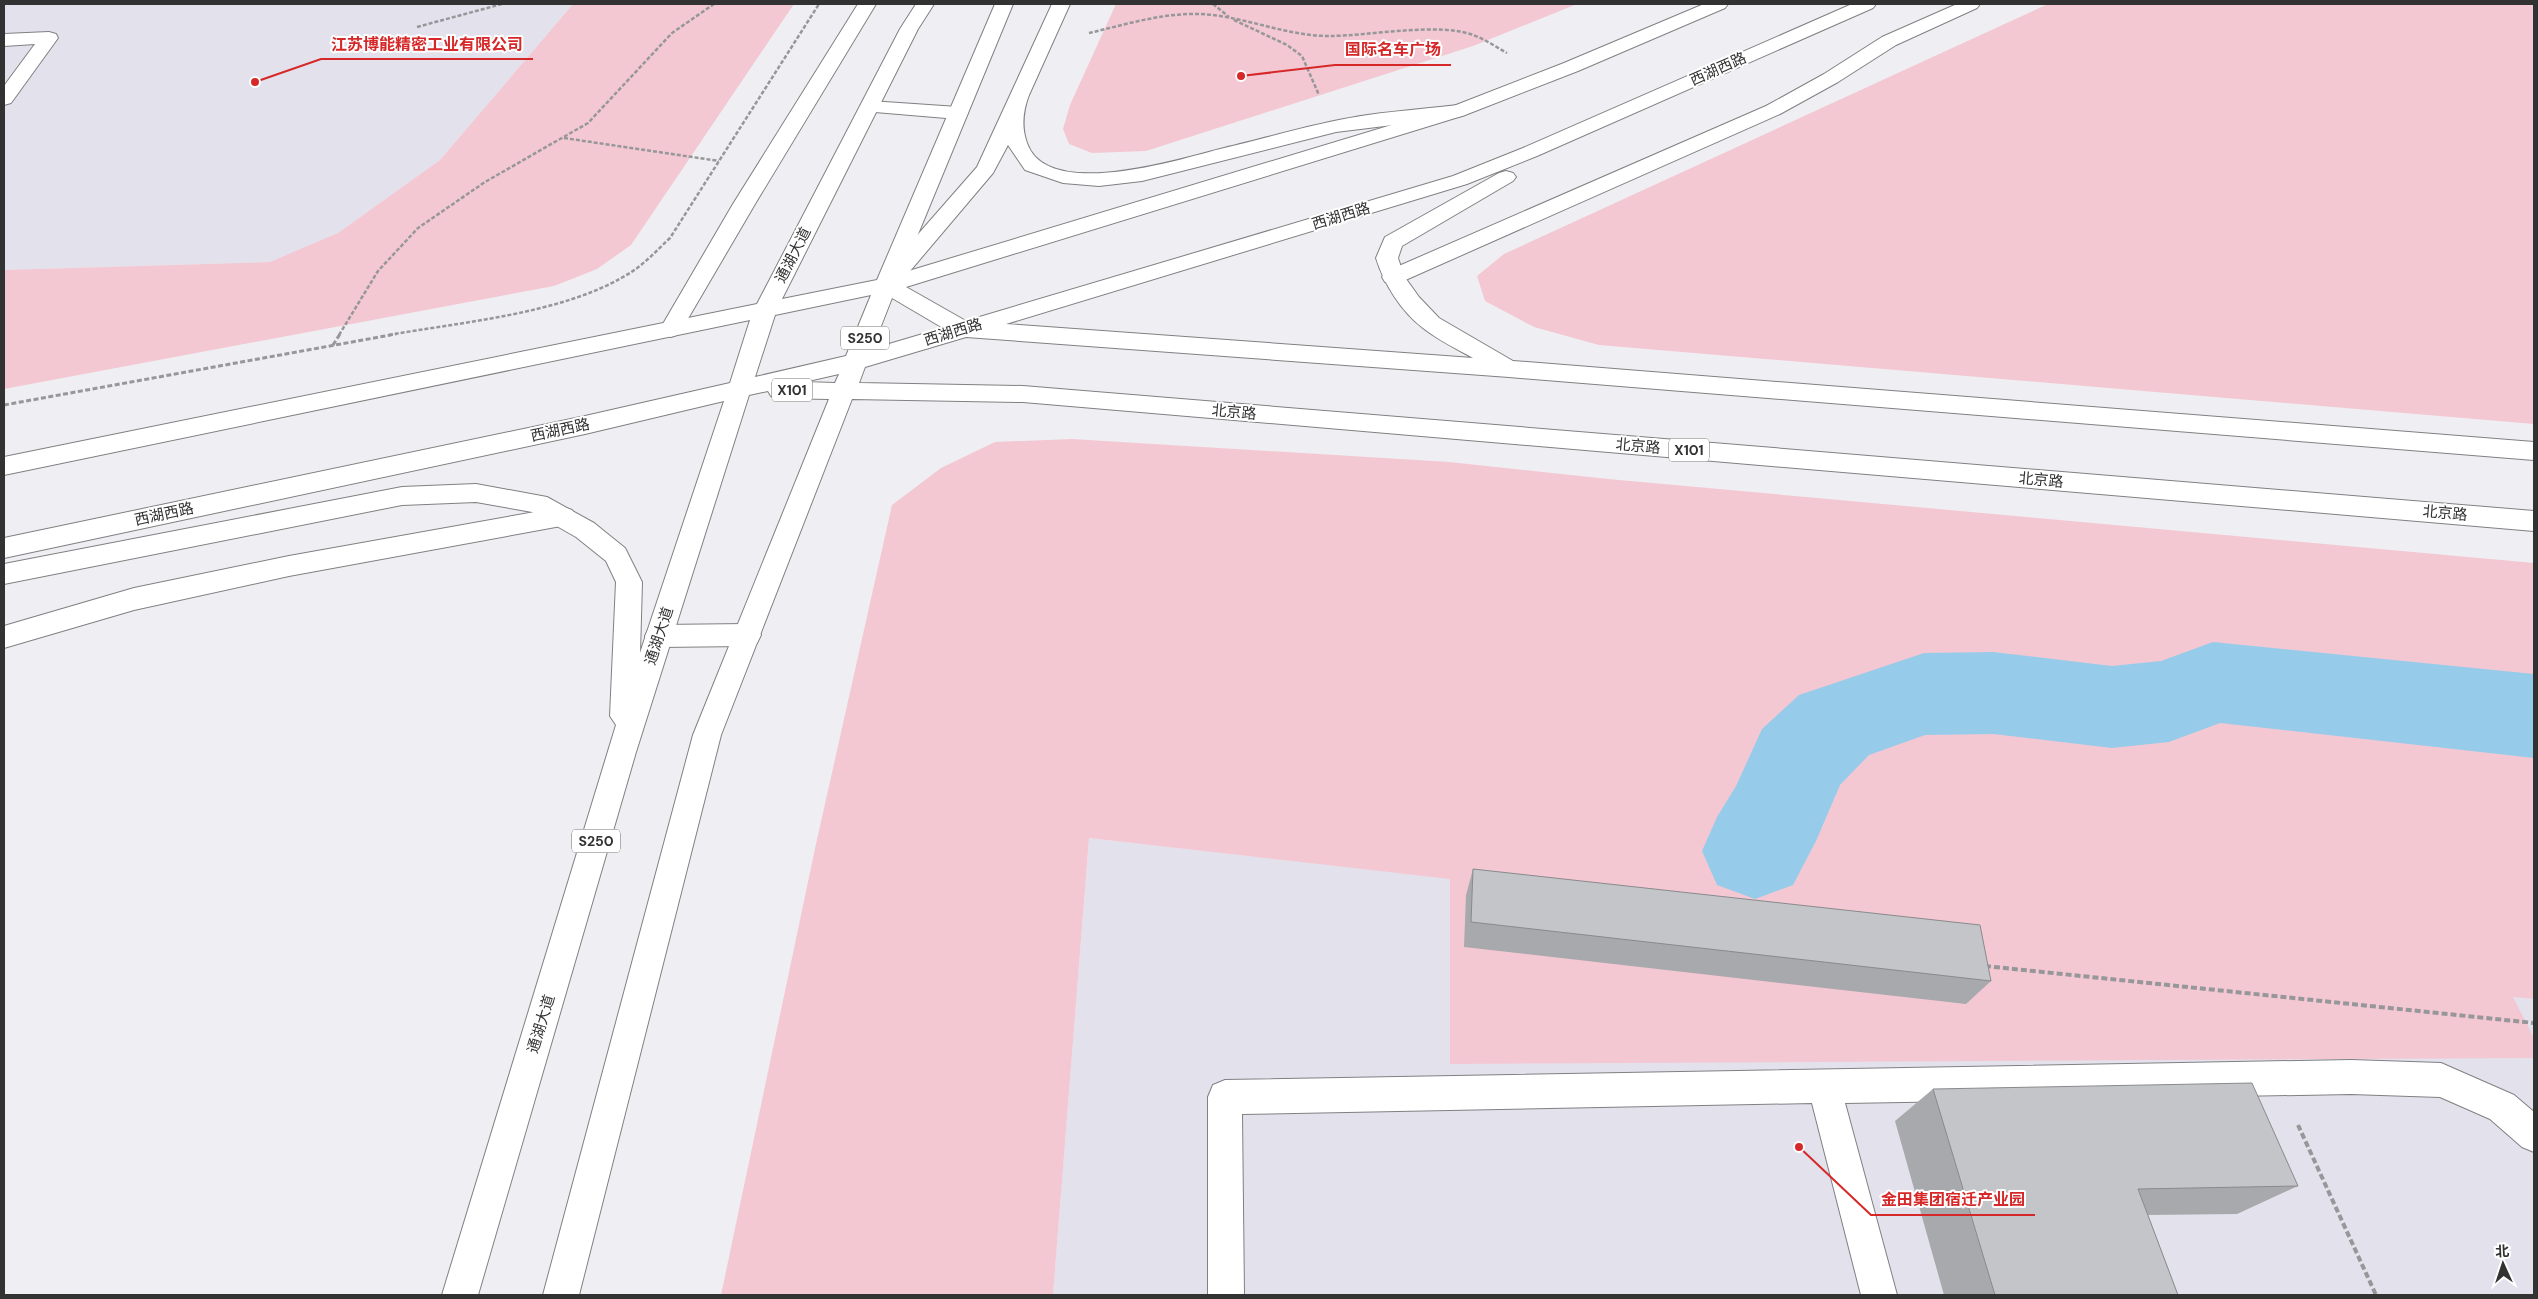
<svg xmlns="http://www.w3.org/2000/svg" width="2538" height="1299" font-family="'DM Sans','Noto Sans SC',sans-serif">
<rect width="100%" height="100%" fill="#efeef2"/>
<g fill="#e3e1ec">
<polygon points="4,4 573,4 440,160 338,233 311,246 270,262 4,270"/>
<polygon points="1089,838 2534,999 2534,1295 1053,1295"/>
</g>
<g fill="#f3c8d3">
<polygon points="573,4 794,4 631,245 597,269 554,286 4,389 4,270 270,262 338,233 440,160"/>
<polygon points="1116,4 1577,4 1473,46 1146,151 1092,153 1069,144 1063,129 1070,105"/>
<polygon points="2048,4 2534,4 2534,424 1599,345 1534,327 1485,301 1477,276 1504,254"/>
<polygon points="1072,439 1449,462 1608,479 2534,563 2534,999 2513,997 2534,1038 2534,1058 1450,1064 1450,879 1089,838 1053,1295 721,1295 816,844 892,505 941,468 995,442"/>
</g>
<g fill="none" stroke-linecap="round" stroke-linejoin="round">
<polygon fill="#96ccea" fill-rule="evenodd" points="2213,642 2534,674 2534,758 2220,723 2169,742 2112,748 1993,734 1925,735 1869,755 1840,785 1816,841 1793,885 1755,899 1717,885 1702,851 1717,817 1736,786 1762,729 1799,695 1924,653 1993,652 2112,666 2161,661"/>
<g stroke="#808083" stroke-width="2">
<g id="service">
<polygon points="1957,4 1980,4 1977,8 1896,45 1838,82 1780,114 1401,282 1393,284 1385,282 1382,277 1385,272 1766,106 1824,74 1882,37"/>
<polygon points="49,32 56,34 58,38 11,103 4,105 4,86 35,44 4,46 4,34"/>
<polygon points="870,101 958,107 965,109 968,113 965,117 958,119 863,111 860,107 863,103"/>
<polygon points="563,507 572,510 576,517 572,524 289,576 134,610 4,648 4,626 134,588 289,556"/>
<polygon points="747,624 757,627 761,635 757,643 747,646 659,647 649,644 645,636 649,628 659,625"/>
<polygon points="2351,1060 2441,1063 2514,1095 2534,1112 2534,1152 2522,1147 2490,1119 2440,1097 2351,1094 1845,1103 1897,1295 1861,1295 1812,1103 1242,1114 1244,1295 1208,1295 1208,1097 1213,1085 1225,1080"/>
</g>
</g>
<g stroke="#808083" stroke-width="2">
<g id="minor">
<polygon points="858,4 876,4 755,204 679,334 671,337 663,334 660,329 733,204"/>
<path d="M1052 4H1070L1029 95C1023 111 1021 126 1027 143 1047 201 1178 160 1220 149 1258 140 1296 129 1334 121 1374 112 1417 110 1458 105L1465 107 1468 111 1465 115 1458 117 1336 132 1142 181 1099 186 1063 183 1025 170 1008 145 993 173 894 290 886 292 878 290 875 285 878 280 977 167Z"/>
</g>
</g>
<g stroke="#808083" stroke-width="2">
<path id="primary" d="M916 4H934L918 29 782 299 877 280 995 4H1013L902 273 1451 107 1564 63 1704 4H1728L1725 8 1578 71 1465 115 906 287 966 321 1453 176 1523 148 1852 4H1876L1873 8 1537 156 1467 184 1006 324 1473 358C1457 349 1438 340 1423 328 1401 311 1384 284 1376 258L1385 237 1499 173 1506 171 1513 173 1516 177 1513 181 1402 246 1398 258 1404 276 1419 297 1439 318 1513 361 2534 442V460L1509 377 966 337 865 367 859 383 1023 386 2534 511V531L1023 402 852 399 721 735 579 1295H543L693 735 829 399 779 398 771 396 768 391 749 395 636 752 478 1295H442L616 725 610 716 616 582 606 561 576 537 532 512 476 502 402 505 4 584V564L402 487 476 484 547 497 594 523 625 548 642 582 640 653 724 401 585 434 4 558V538L585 416 730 383 750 320 4 475V457L757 304 900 29ZM871 295 846 356 755 377 775 315ZM892 298 943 328 872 349ZM839 374 835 383 804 382Z"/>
</g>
<g stroke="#979799" stroke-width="2.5" stroke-dasharray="4 2" stroke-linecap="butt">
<polyline points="1213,4 1229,17"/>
<polyline points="1234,20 1287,45 1302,56 1319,95"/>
<polyline points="417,27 502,4"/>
<path d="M1089 33C1124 25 1161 13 1198 14 1242 15 1284 36 1329 36 1368 36 1439 22 1473 35 1485 39 1496 47 1507 53"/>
<polyline points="564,138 719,161"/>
<polyline points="339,335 378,271 418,228 485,182 588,123 672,33 714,4"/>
<path d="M389 335C462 322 559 314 623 277 642 267 655 252 670 238L819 4"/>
</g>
<g stroke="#979799" stroke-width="3" stroke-dasharray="5 2.5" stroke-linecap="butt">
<polyline points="333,345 340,334"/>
<polyline points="4,405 396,334"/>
</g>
<g stroke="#979799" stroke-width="4" stroke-dasharray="6 3" stroke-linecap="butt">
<polyline points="1985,966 2534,1023"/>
<polyline points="2298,1125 2376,1295"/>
</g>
<use href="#service" fill="#fff" fill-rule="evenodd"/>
<use href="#minor" fill="#fff" fill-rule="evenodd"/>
<use href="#primary" fill="#fff" fill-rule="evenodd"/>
</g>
<g fill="#a8a9ac">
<polygon points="44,4 80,4 45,5"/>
<polygon points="1473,869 1991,981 1966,1004 1464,947 1466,895"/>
<polygon points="1933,1089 2298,1186 2237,1214 2148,1215 2178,1295 1944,1295 1895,1121"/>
</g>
<g fill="#c3c5c8" stroke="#888a8c">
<polygon points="1473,869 1980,925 1991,981 1471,922"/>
<polygon points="2252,1083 2298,1186 2138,1189 2178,1295 1995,1295 1933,1089"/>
</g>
<g text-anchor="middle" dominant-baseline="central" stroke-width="4" stroke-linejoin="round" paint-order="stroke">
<g fill="#fff" stroke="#707070" stroke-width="1">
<rect x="841" y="326.5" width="48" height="23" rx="4"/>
<rect x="772" y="378.5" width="40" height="23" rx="4"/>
<rect x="1669" y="438.5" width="40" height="23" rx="4"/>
<rect x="572" y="829.5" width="48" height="23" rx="4"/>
</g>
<g font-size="14" font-weight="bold" fill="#323233">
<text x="865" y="338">S250</text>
<text x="792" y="390">X101</text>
<text x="1689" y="450">X101</text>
<text x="596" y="841">S250</text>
</g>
<g font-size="15" fill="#323233" stroke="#fff">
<text transform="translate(1718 69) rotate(-24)">西湖西路</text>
<text transform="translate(1341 216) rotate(-17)">西湖西路</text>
<text transform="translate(793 255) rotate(-63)">通湖大道</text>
<text transform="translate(953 332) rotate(-17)">西湖西路</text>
<text transform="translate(1234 412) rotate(5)">北京路</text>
<text transform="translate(560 430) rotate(-12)">西湖西路</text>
<text transform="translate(1638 446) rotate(5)">北京路</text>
<text transform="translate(2041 480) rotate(5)">北京路</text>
<text transform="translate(2445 513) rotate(5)">北京路</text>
<text transform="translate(164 514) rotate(-12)">西湖西路</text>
<text transform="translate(659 636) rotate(-72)">通湖大道</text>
<text transform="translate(541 1024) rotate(-73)">通湖大道</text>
</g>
</g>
<path fill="none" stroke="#d62828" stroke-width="2" d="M255 82L321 59H533M1241 76L1335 65H1451M1799 1147L1871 1215H2035"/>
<g fill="#d62828" stroke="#fff" stroke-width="2">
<circle cx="255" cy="82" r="5"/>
<circle cx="1241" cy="76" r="5"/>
<circle cx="1799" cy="1147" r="5"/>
</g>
<g font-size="16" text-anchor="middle" font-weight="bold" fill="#d62828" stroke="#fff" stroke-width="4" stroke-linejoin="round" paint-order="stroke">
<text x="427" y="50">江苏博能精密工业有限公司</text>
<text x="1393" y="55">国际名车广场</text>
<text x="1953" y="1205">金田集团宿迁产业园</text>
</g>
<rect width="2538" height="1299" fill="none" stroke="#323233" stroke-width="10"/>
<g transform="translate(2503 1264) rotate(357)" stroke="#ffffff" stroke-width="4" paint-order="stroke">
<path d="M0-4L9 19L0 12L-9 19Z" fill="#323233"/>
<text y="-8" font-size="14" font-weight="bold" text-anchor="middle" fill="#323233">北</text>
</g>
</svg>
